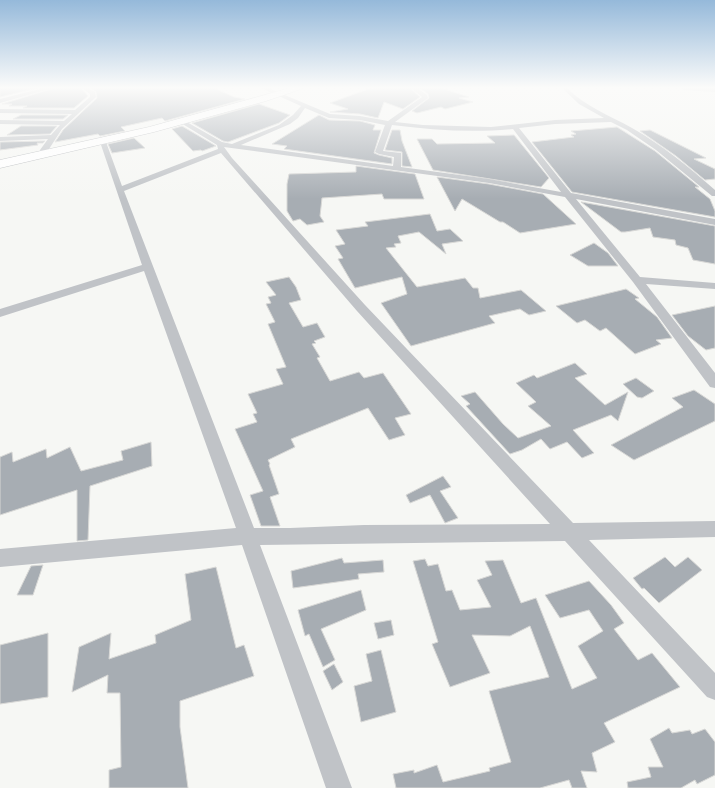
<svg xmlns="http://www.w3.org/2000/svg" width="715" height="788" font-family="Raleway,sans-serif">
<rect width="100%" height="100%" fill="#f6f7f4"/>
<g fill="#a7adb3" stroke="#d8d8d6">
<polygon points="0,88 37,88 0,97"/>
<polygon points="54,88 81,88 88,96 74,108 23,108 27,106 9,106 12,104 2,104"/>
<polygon points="91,88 214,88 234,97 245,99 165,121 162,118 121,127 125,131 100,136 98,134 55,142 63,130 97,98 96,92"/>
<polygon points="410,88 420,97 403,109 384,102 378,118 360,114 330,112 348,109 330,103 368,89"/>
<polygon points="420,88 441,88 469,97 459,98 473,102 445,109 441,107 417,113 412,111 429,98 428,94"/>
<polygon points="259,104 290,115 279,123 228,142 223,141 192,123"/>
<polygon points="21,115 68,115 63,119 13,119"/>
<polygon points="319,115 329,120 360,121 375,125 373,130 381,130 374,153 379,155 392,158 392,164 284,149 287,146 272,144"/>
<polygon points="21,126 57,126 50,134 7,135"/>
<polygon points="182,126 216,146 202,151 201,150 193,151 172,129"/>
<polygon points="617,127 655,151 699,187 695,187 710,199 715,211 715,217 572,192 532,142 574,137 571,135 576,134 571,131"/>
<polygon points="392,130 400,130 402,141 412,167 402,166 402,152 385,150"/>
<polygon points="650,130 706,158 694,159 715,169 715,179 705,180 676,156 640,131"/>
<polygon points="514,135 549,178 541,187 433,170 417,139 432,139 437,144 495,143 487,136"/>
<polygon points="134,138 145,148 112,153 108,144"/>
<polygon points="45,141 43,143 37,143 38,145 0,150 0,142"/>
<polygon points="356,166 415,174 424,199 384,199 382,194 322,198 320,216 324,222 307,225 300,219 293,221 287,211 287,184 289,174 356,172"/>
<polygon points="437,177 489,184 543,194 576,224 520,233 503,222 500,222 462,199 455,211"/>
<polygon points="581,202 715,226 715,264 693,260 688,248 676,245 675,240 653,237 650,228 625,232 621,232"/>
<polygon points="430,214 437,231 450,229 463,241 442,244 446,254 419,232 398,236 401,243 394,244 396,247 386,248 417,287 465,278 473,288 478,288 480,298 521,290 546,311 529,315 520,309 489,316 495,323 411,346 381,303 407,294 402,277 355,288 338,259 343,258 335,246 345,244 336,230 368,226 365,222"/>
<polygon points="594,243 608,253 618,266 588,266 570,255"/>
<polygon points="289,277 296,287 301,300 289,303 303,327 317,323 325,337 314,341 316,343 312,344 320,357 317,358 330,381 359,372 364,378 383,373 411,414 395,418 405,435 389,440 368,408 291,439 295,447 268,460 270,464 269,465 279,494 270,497 280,526 261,526 250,495 263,491 235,429 257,422 253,414 257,413 248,394 283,384 276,369 286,367 268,324 275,322 266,304 271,303 268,297 276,295 266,282"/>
<polygon points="626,289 639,298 635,299 657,317 672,338 656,340 661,344 635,354 606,328 600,331 585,320 577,323 556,306"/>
<polygon points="715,306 715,348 706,350 688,336 672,315"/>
<polygon points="575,363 587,374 575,378 605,405 628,392 618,421 611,415 573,430 594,453 582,458 567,442 550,449 541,439 522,450 510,454 466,406 470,404 461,396 475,392 503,424 518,438 551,426 528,406 536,402 516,383 534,375 537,378"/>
<polygon points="636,378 654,391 642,398 637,397 623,384"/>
<polygon points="694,390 715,404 715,421 634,460 611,445 683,407 672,398"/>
<polygon points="151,442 152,466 90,486 88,540 77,541 77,490 0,515 0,457 12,452 13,462 46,449 47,458 70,447 81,471 123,460 121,451"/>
<polygon points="443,476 451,487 440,491 458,518 445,523 430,495 410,503 406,495"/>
<polygon points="665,557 675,567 688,557 702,570 659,603 644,588 642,589 633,578"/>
<polygon points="342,558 344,563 383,560 384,572 358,574 359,579 293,588 291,571"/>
<polygon points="425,559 428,566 438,564 446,591 452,590 460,610 491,607 477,580 492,575 485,561 503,560 521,603 536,598 572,689 597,678 578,646 603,631 589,610 560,618 545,595 589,581 611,605 624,623 614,629 638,660 652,653 680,687 604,723 615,742 592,753 597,772 581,771 587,788 572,788 569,780 540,788 396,788 393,774 414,770 414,773 437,765 443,782 490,771 489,768 511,762 489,691 549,677 530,626 510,636 472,635 490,673 450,687 432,644 438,642 413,561"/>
<polygon points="43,565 33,595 17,595 31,566"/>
<polygon points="216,567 236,648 244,645 254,676 180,701 180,727 188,788 109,788 109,770 121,767 120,693 107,693 108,675 72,692 79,647 111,633 109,659 156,643 155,635 191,620 185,574"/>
<polygon points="361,590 366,610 321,629 335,660 323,667 309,634 305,636 298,610"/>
<polygon points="391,620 394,635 378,639 374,623"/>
<polygon points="48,633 48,697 0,704 0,645"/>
<polygon points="381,650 396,712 361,722 354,686 372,681 366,654"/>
<polygon points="334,664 343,682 332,690 323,671"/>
<polygon points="669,728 672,733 690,730 692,734 705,729 715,742 715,775 697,784 695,780 681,788 628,788 627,782 651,777 648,767 663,767 650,739"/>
</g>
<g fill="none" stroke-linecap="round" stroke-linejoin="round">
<g stroke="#b3b6b9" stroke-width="1">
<polygon id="highway" points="290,88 304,88 266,101 154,132 0,168 0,160 149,127"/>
</g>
<g fill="#c0c3c7" fill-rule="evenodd">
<polygon points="44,88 53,88 0,103 0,99"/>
<polygon points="82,88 88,88 95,92 96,97 62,129 47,152 41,152 40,150 48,139 0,141 0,137 51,135 60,125 0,124 0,120 64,121 72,114 0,113 0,109 75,110 90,97 90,94"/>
<path d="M261 88H268L330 114 360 116 388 121 422 97 411 88H417L427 95 428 98 395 122 423 125 491 127 555 120 604 118 579 104 562 88H567C586 107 609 115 632 128 662 145 689 167 715 190V196H712L656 150 627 130 611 122 555 124 519 128 571 193 715 219V225L576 199 640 277 715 283V289L646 284 715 373V388L710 387 633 282 565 197 489 183 224 147 232 158 365 305 573 523 715 521V537L589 540 715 673V700L707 697 565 541 260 545 352 788H326L242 545 0 567V549L236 528 144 271 0 317V309L142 265 100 142 101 141 106 142 122 186 218 149 217 145 181 123V121H185L222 142 232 144 279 125 293 115 301 106ZM305 108 329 118 360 120 385 125 375 152 379 154 394 157 393 166 241 145 290 124 298 118ZM392 125C432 130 473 133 513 129L561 192 489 179 401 167V153L383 151ZM221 153 357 311 550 524 364 525 290 528H254L124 191Z"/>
<polygon points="681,88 715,88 715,92 683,90"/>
</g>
<use href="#highway" fill="#fff" fill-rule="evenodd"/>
</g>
<linearGradient id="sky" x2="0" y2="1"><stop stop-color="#95b9da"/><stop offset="0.44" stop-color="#fbfbfa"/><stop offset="1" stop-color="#fbfbfa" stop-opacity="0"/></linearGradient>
<rect width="715" height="199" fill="url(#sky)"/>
</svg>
